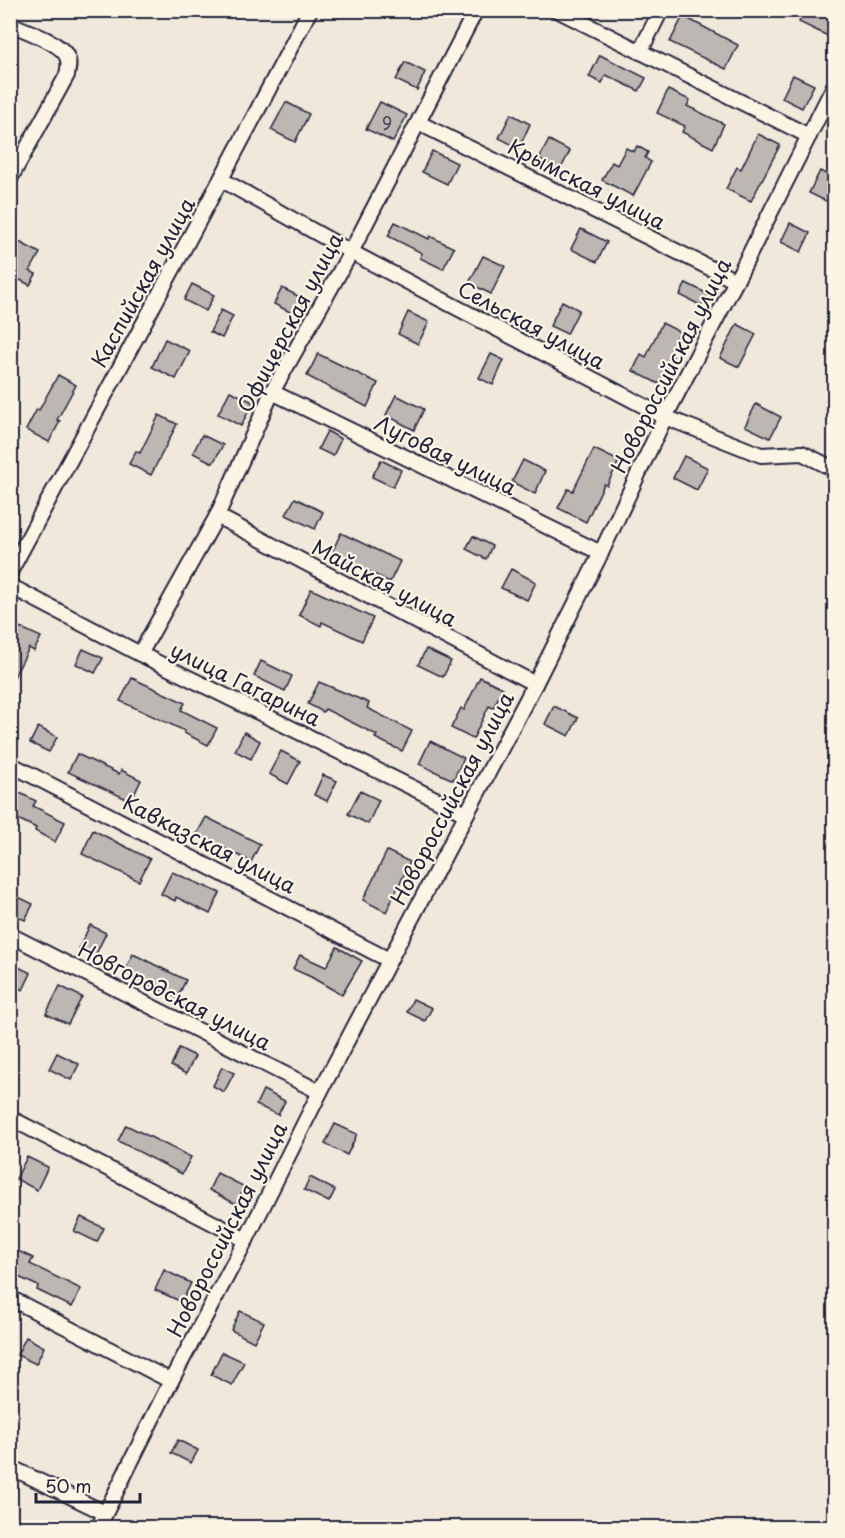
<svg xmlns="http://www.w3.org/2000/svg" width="845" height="1538" font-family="'Playpen Sans',sans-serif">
<rect width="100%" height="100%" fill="#efe8db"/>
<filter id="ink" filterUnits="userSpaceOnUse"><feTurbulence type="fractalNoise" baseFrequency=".0167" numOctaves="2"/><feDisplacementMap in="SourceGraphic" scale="12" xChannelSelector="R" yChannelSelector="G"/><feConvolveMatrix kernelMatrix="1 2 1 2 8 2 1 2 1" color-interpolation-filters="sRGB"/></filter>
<g filter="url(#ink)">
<g fill="#bcb7b3" stroke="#22223b" stroke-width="1.5">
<polygon points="805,10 834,10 834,39 799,22"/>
<polygon points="683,16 738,45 726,69 670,42"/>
<polygon points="600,55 646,78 639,91 606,75 602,83 589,77"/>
<polygon points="405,62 425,72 417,90 396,80"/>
<polygon points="793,75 814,85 802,108 782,98"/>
<polygon points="668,90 690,100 687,106 724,124 713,148 682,132 685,126 657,113"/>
<polygon points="286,102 309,114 295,142 271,130"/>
<polygon points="380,102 407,115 393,142 366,129"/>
<polygon points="511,114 530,124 519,148 499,138"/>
<polygon points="758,134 780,145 751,201 726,189 737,167 741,169"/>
<polygon points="549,140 570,151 560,170 539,159"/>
<polygon points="637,146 648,152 645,158 651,162 633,196 602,180 612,162 617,165 626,148 634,152"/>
<polygon points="432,151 457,163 447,184 422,172"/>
<polygon points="820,171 834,178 834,198 832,204 809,193"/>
<polygon points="395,222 429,239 430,236 454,248 443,269 420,258 422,253 388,236"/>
<polygon points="790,223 810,233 801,252 781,242"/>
<polygon points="581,229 607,242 597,262 571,249"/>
<polygon points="10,237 40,253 30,271 36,274 30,285 10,275"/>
<polygon points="483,256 505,266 491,294 469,283"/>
<polygon points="686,283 708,294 702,306 680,295"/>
<polygon points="192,284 214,295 206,311 184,300"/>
<polygon points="282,288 306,300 298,316 274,304"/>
<polygon points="562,301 579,310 567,334 550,326"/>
<polygon points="221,310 233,316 222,338 210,332"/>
<polygon points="408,312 429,322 418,344 398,334"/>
<polygon points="662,323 680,332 669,355 673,356 659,384 633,371 641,354 646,357"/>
<polygon points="737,324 756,334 739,367 720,358"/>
<polygon points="165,339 190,351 176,379 152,367"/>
<polygon points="318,354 378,383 367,407 307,376"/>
<polygon points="491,354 504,360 493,385 479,378"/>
<polygon points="58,375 76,385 57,420 60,421 49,442 26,430 37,409 39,410"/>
<polygon points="230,391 253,402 241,426 218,414"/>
<polygon points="396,395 424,409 414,430 386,415"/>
<polygon points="756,404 781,417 770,438 745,426"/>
<polygon points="159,415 177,424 151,475 129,464 136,451 140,453"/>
<polygon points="327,431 341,439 333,456 318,449"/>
<polygon points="202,435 223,445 213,463 193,453"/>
<polygon points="594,449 619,461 607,485 604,484 586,522 558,508 568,489 573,491"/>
<polygon points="684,456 708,468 697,490 673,478"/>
<polygon points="381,460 401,470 393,487 372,477"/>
<polygon points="523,460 545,471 535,494 512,482"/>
<polygon points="295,498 323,512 315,529 286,515"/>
<polygon points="341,533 400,561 390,582 331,554"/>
<polygon points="473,536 492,546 486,559 466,549"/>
<polygon points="511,569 536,582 527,600 501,588"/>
<polygon points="311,589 373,618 362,641 322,622 321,626 299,615"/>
<polygon points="17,626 41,637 34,651 29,648 10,685 10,638"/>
<polygon points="83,649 103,658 95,673 76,664"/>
<polygon points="426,649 451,661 443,677 418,665"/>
<polygon points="261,661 292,676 285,691 254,676"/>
<polygon points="480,677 503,688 493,708 489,706 473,739 451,728 461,708 464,710"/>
<polygon points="132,678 185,703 181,710 217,728 208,745 184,733 185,731 120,701"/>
<polygon points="319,682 369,703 367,708 412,731 402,751 375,738 377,735 325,709 323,712 308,704"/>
<polygon points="554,706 578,718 569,736 545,724"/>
<polygon points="38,727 57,737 49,752 30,743"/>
<polygon points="244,732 260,741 251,759 235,751"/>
<polygon points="430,741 464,758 453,780 419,764"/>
<polygon points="281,751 300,761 288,784 269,774"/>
<polygon points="77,754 119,774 121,770 141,780 131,801 68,772"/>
<polygon points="323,775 337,781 327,801 314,795"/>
<polygon points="10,788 36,801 33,806 65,822 55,842 35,831 36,828 10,815"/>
<polygon points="360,791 379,800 368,824 348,814"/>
<polygon points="206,817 260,844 251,862 197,834"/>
<polygon points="93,830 150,859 139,881 82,854"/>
<polygon points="387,851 410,862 386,912 363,900"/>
<polygon points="172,872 220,893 210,914 176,897 175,901 161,894"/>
<polygon points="10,893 33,904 25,920 10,913"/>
<polygon points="90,925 106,933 95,956 79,948"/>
<polygon points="337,947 362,961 342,995 311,977 293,969 300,955 326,967"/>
<polygon points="133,954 186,980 177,998 124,972"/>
<polygon points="10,963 31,973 23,990 10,984"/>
<polygon points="60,986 82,997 68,1024 46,1014"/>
<polygon points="413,999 432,1008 425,1021 407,1012"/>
<polygon points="179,1048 195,1056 186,1074 171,1066"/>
<polygon points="57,1053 79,1064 71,1080 49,1069"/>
<polygon points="222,1067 234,1073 224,1092 213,1086"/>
<polygon points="263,1090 285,1101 278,1115 256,1105"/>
<polygon points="335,1124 357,1134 347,1155 325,1144"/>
<polygon points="126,1125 191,1157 182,1174 118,1141"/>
<polygon points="27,1157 48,1167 37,1190 16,1179"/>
<polygon points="217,1173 245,1187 236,1204 209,1190"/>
<polygon points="310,1177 335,1190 329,1202 304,1190"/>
<polygon points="81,1217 104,1228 97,1242 74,1231"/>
<polygon points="10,1247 33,1258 30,1264 81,1289 72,1307 37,1290 38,1286 10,1273"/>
<polygon points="164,1270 191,1283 182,1302 155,1290"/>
<polygon points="240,1311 264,1322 254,1342 231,1330"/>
<polygon points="26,1337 44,1347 36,1364 17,1355"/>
<polygon points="222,1352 244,1362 232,1385 211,1375"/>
<polygon points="178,1440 198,1450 191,1463 171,1453"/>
</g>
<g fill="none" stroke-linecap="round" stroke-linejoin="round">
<g stroke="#22223b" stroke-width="18">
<g id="minor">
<polyline points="557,10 809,136"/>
<path d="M10 24C24 30 62 43 67 57 70 63 68 69 67 75L10 179"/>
<polyline points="640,52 661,10"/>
<polyline points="419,123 736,281"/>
<polyline points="222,180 351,252 665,417 761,455 802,453 834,469"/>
<polyline points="272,392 601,553"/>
<polyline points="217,516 535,684"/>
<path d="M10 572C110 385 212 199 310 10"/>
<polyline points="10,586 140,654 466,814"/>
<polyline points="140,654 217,516 272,392 351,252 476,10"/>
<polyline points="10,764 389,960"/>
<polyline points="10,935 320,1092"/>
<polyline points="10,1118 246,1240"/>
<polyline points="10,1298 171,1381"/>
<polyline points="10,1467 105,1513"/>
<polyline points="98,1528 171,1381 246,1240 320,1092 535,684 601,553 665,417 736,281 834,86"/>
</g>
</g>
<use href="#minor" stroke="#fcf5e5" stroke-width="14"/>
</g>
</g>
<g text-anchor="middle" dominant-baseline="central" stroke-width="4.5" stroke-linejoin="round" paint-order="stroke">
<g font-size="18" fill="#484759">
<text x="387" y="122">9</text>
</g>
<g font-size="21" fill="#22223b" stroke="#fcf5e5">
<text transform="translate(587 183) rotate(27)">Крымская улица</text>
<text transform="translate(142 282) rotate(-61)">Каспийская улица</text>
<text transform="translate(289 322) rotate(-62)">Офицерская улица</text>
<text transform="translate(532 324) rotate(28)">Сельская улица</text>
<text transform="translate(670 365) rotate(-63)">Новороссийская улица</text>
<text transform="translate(446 454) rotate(26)">Луговая улица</text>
<text transform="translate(385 582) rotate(28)">Майская улица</text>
<text transform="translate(246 683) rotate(26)">улица Гагарина</text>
<text transform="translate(451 798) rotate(-62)">Новороссийская улица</text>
<text transform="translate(210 843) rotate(27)">Кавказская улица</text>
<text transform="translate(175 995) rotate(27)">Новгородская улица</text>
<text transform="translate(226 1229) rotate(-63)">Новороссийская улица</text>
</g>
</g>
<rect width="845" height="1538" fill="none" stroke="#fcf5e5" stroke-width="36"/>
<rect x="18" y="18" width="809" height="1502" fill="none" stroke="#22223b" stroke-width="2" filter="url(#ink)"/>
<path d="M36 1493v9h104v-9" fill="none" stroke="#22223b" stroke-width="3"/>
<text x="45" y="1493" font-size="18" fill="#22223b" stroke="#fcf5e5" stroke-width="4.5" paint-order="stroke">50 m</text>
</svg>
